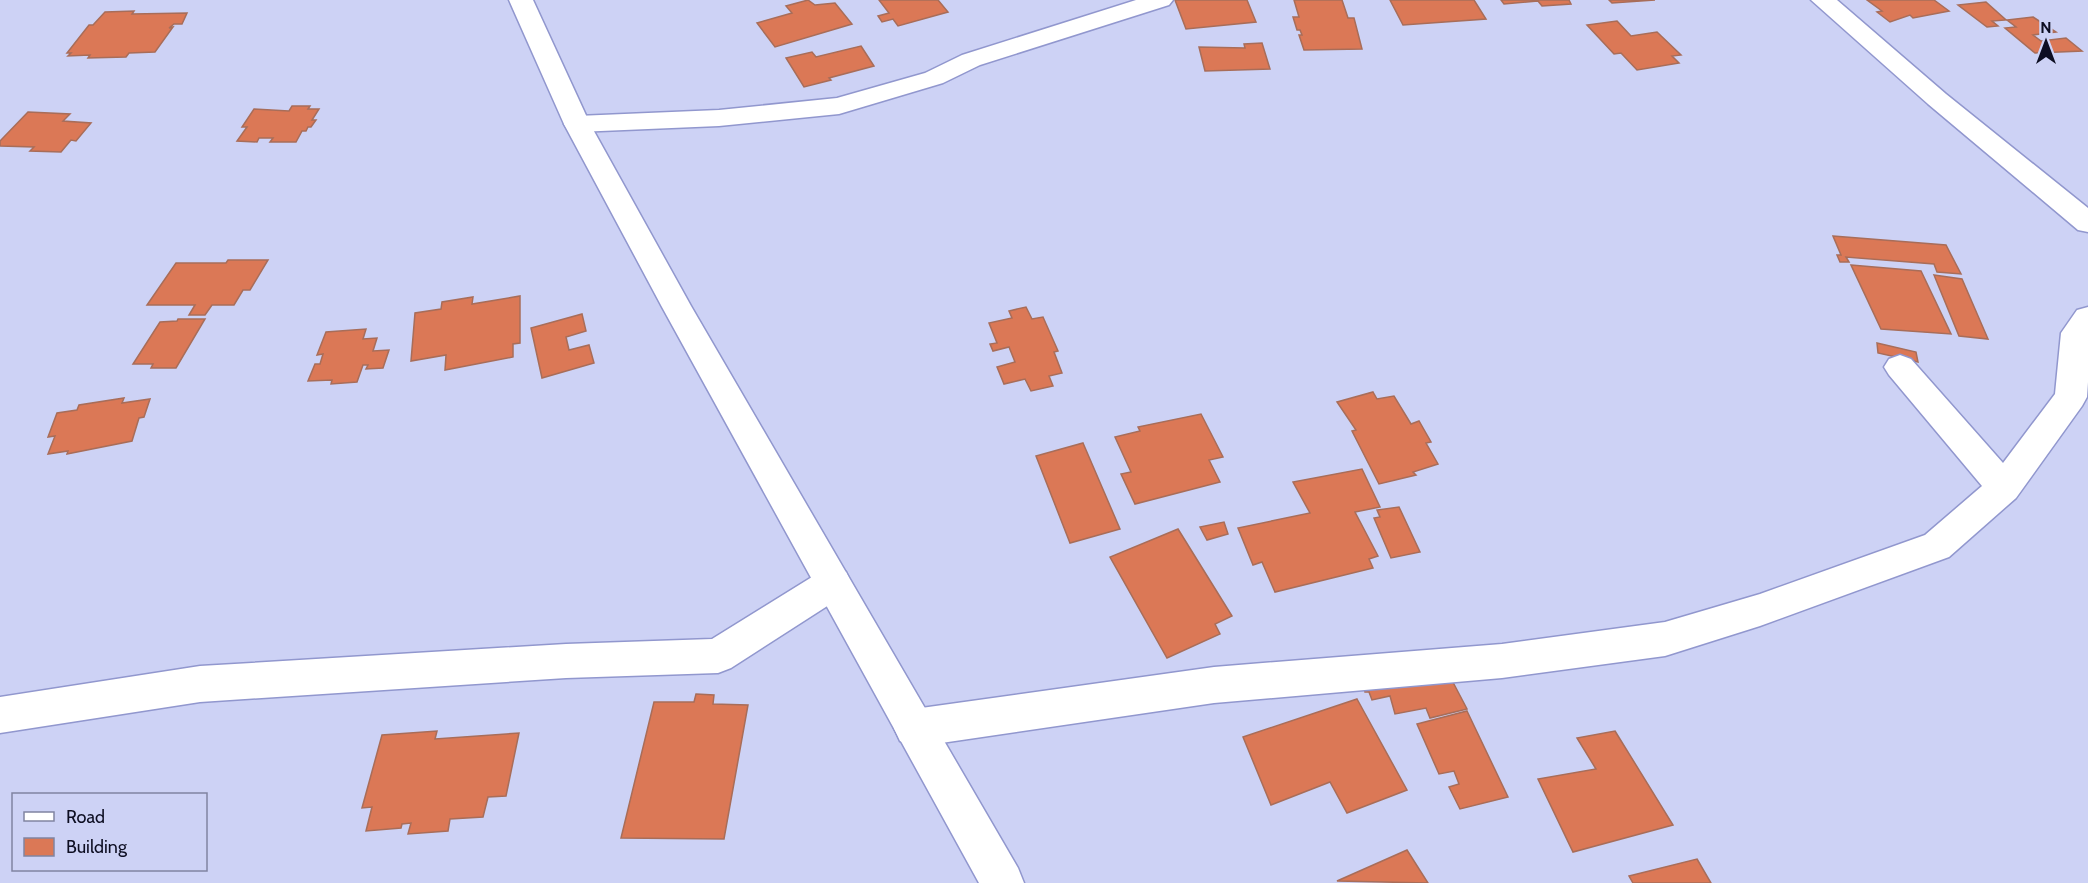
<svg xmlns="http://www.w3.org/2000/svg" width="2088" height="883" font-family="Cabin,sans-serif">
<rect width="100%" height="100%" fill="#cdd2f5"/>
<g fill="#db7856" stroke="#a86d59" stroke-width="1.5">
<polygon points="808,0 815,5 835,3 852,24 775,47 757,23 792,13 786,6"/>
<polygon points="879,0 938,0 948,12 898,26 893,19 882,22 878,16 889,13"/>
<polygon points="1175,0 1247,0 1256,22 1186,29"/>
<polygon points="1294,0 1342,0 1348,18 1354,18 1362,49 1304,50 1299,35 1302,35 1300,30 1297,30 1293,17 1299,17"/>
<polygon points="1390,0 1474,0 1486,19 1403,25"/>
<polygon points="1501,0 1569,0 1571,4 1542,6 1538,1 1504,4"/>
<polygon points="1609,0 1655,0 1612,3"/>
<polygon points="1867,0 1934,0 1949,11 1913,18 1910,15 1890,22 1877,12 1882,11"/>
<polygon points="1986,2 2006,20 1992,21 1998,26 1987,27 1958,5"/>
<polygon points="134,11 132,14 187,13 182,24 174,24 169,28 173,27 155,52 129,53 126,57 88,58 90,55 68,56 71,53 67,53 89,25 93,25 105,12"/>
<polygon points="2033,17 2056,32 2033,35 2041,41 2066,38 2082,51 2035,53 2005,28 2016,27 2007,20"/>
<polygon points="1617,21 1631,36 1657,32 1681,55 1672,56 1679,63 1637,70 1621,53 1614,54 1587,25"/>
<polygon points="1262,43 1270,69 1205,71 1199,47 1245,48 1244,44"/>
<polygon points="861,46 874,66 829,78 831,80 804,87 786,58 812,52 816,57"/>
<polygon points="292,106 310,106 308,109 319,109 312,120 316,120 311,127 308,127 306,131 302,131 296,142 270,142 273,138 259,138 257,142 237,141 247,127 242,127 254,109 289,111"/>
<polygon points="28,112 70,114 63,121 91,123 76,141 71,140 61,152 30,151 34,147 0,146 0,141"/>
<polygon points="1833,236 1946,245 1961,274 1937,272 1934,264 1846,257 1849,262 1840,262 1837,255 1841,255"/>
<polygon points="228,260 268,260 250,290 243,290 234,305 212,305 205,315 189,315 195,305 147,305 176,263 226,263"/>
<polygon points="1851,265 1921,271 1951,334 1881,329"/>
<polygon points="1934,275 1962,279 1988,339 1959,336"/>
<polygon points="520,296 520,343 513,344 513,357 445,370 446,355 411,361 415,313 441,309 442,302 473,297 472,304"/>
<polygon points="1026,307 1032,319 1043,317 1058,351 1054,352 1062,373 1049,376 1053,386 1031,391 1025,379 1004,384 997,367 1015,362 1009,347 993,351 990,344 997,343 989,323 1012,318 1009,311"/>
<polygon points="582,314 586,331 566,337 569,350 589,345 594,363 542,378 531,328"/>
<polygon points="178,319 205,319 176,368 151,368 153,364 133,364 160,322 177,321"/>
<polygon points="366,329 363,339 377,338 373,351 389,350 383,368 366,369 368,365 363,365 357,382 331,384 332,380 308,381 315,364 320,364 323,354 317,355 326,332"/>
<polygon points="1877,343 1916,352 1918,362 1878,353"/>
<polygon points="1373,392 1377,399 1394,396 1411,424 1419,421 1431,442 1426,443 1438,464 1413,472 1416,475 1379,484 1352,431 1356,430 1337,402"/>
<polygon points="124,398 122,403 150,399 144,417 139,418 132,441 67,454 68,451 48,454 55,436 48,437 57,413 77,410 79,405"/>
<polygon points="1201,414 1223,457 1209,460 1220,482 1135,504 1121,474 1131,472 1115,437 1140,431 1138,427"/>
<polygon points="1083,443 1120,529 1070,543 1036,456"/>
<polygon points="1362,469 1380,507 1355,512 1378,556 1369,559 1373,568 1275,592 1262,562 1253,565 1238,528 1310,513 1293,482"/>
<polygon points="1399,507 1420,552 1391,558 1374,518 1380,517 1377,510"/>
<polygon points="1224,522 1228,534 1207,540 1200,527"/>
<polygon points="1178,529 1232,616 1215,624 1220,634 1167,658 1110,557"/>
<polygon points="1445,667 1467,709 1430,718 1426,708 1395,714 1390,696 1372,700 1369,692 1365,692 1363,681"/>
<polygon points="696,694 714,695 713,704 748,705 724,839 621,838 654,702 694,702"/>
<polygon points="1357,699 1407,790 1347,813 1330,782 1271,805 1243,737"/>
<polygon points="1467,711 1508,797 1460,809 1449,787 1459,784 1454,771 1439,774 1417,724"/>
<polygon points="437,731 435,739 519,733 506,796 488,797 483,817 450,819 448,831 408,834 411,823 402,824 401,828 366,831 372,807 362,808 382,735"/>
<polygon points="1615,731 1673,825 1573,852 1538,779 1596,769 1577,738"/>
<polygon points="1407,850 1428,883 1337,881"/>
<polygon points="1697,859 1711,883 1633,883 1629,876"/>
</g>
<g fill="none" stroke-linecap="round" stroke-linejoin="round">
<g stroke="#9197ce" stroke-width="3">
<g id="minor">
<polygon points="1136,0 1173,0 1169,5 980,65 943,83 839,114 719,126 577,132 568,130 564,124 568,118 577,116 719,110 837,98 925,73 962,55"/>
<polygon points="1811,0 1837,0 1946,94 2088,208 2088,232 2078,230 1928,104"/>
<polygon points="2088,307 2088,382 2087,397 2082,406 2016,498 1949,557 1760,626 1665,656 1502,678 1214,703 914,747 900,741 894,728 900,715 914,709 1214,667 1502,644 1665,622 1760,594 1925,535 1982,486 1889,375 1884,367 1889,359 1900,355 1911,359 2003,463 2055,394 2061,333 2077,310"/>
<polygon points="833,567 846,572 851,583 846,594 731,668 718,673 566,678 200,702 0,733 0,697 200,666 566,644 712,639 820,572"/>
</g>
</g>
<g stroke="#9197ce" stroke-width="3">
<polygon id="major" points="509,0 533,0 590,124 691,306 1018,868 1024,883 979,883 662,307 564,124"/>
</g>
<use href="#minor" fill="#fff" fill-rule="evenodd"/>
<use href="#major" fill="#fff" fill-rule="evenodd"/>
</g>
<rect x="12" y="793" width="195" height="78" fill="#cdd2f5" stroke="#8084a1" stroke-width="1.5"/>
<rect x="24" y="812" width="30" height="9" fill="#ffffff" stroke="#8084a1" stroke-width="1.5"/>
<text x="66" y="823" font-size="18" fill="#0d0e22">Road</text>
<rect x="24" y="838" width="30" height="18" fill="#db7856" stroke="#8084a1" stroke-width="1.5"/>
<text x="66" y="853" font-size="18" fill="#0d0e22">Building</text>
<g transform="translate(2046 42)" stroke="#cdd2f5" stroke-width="4.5" paint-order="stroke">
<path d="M0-4.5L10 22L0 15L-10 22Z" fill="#0d0e22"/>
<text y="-9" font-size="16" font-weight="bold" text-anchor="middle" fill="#0d0e22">N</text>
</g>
</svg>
